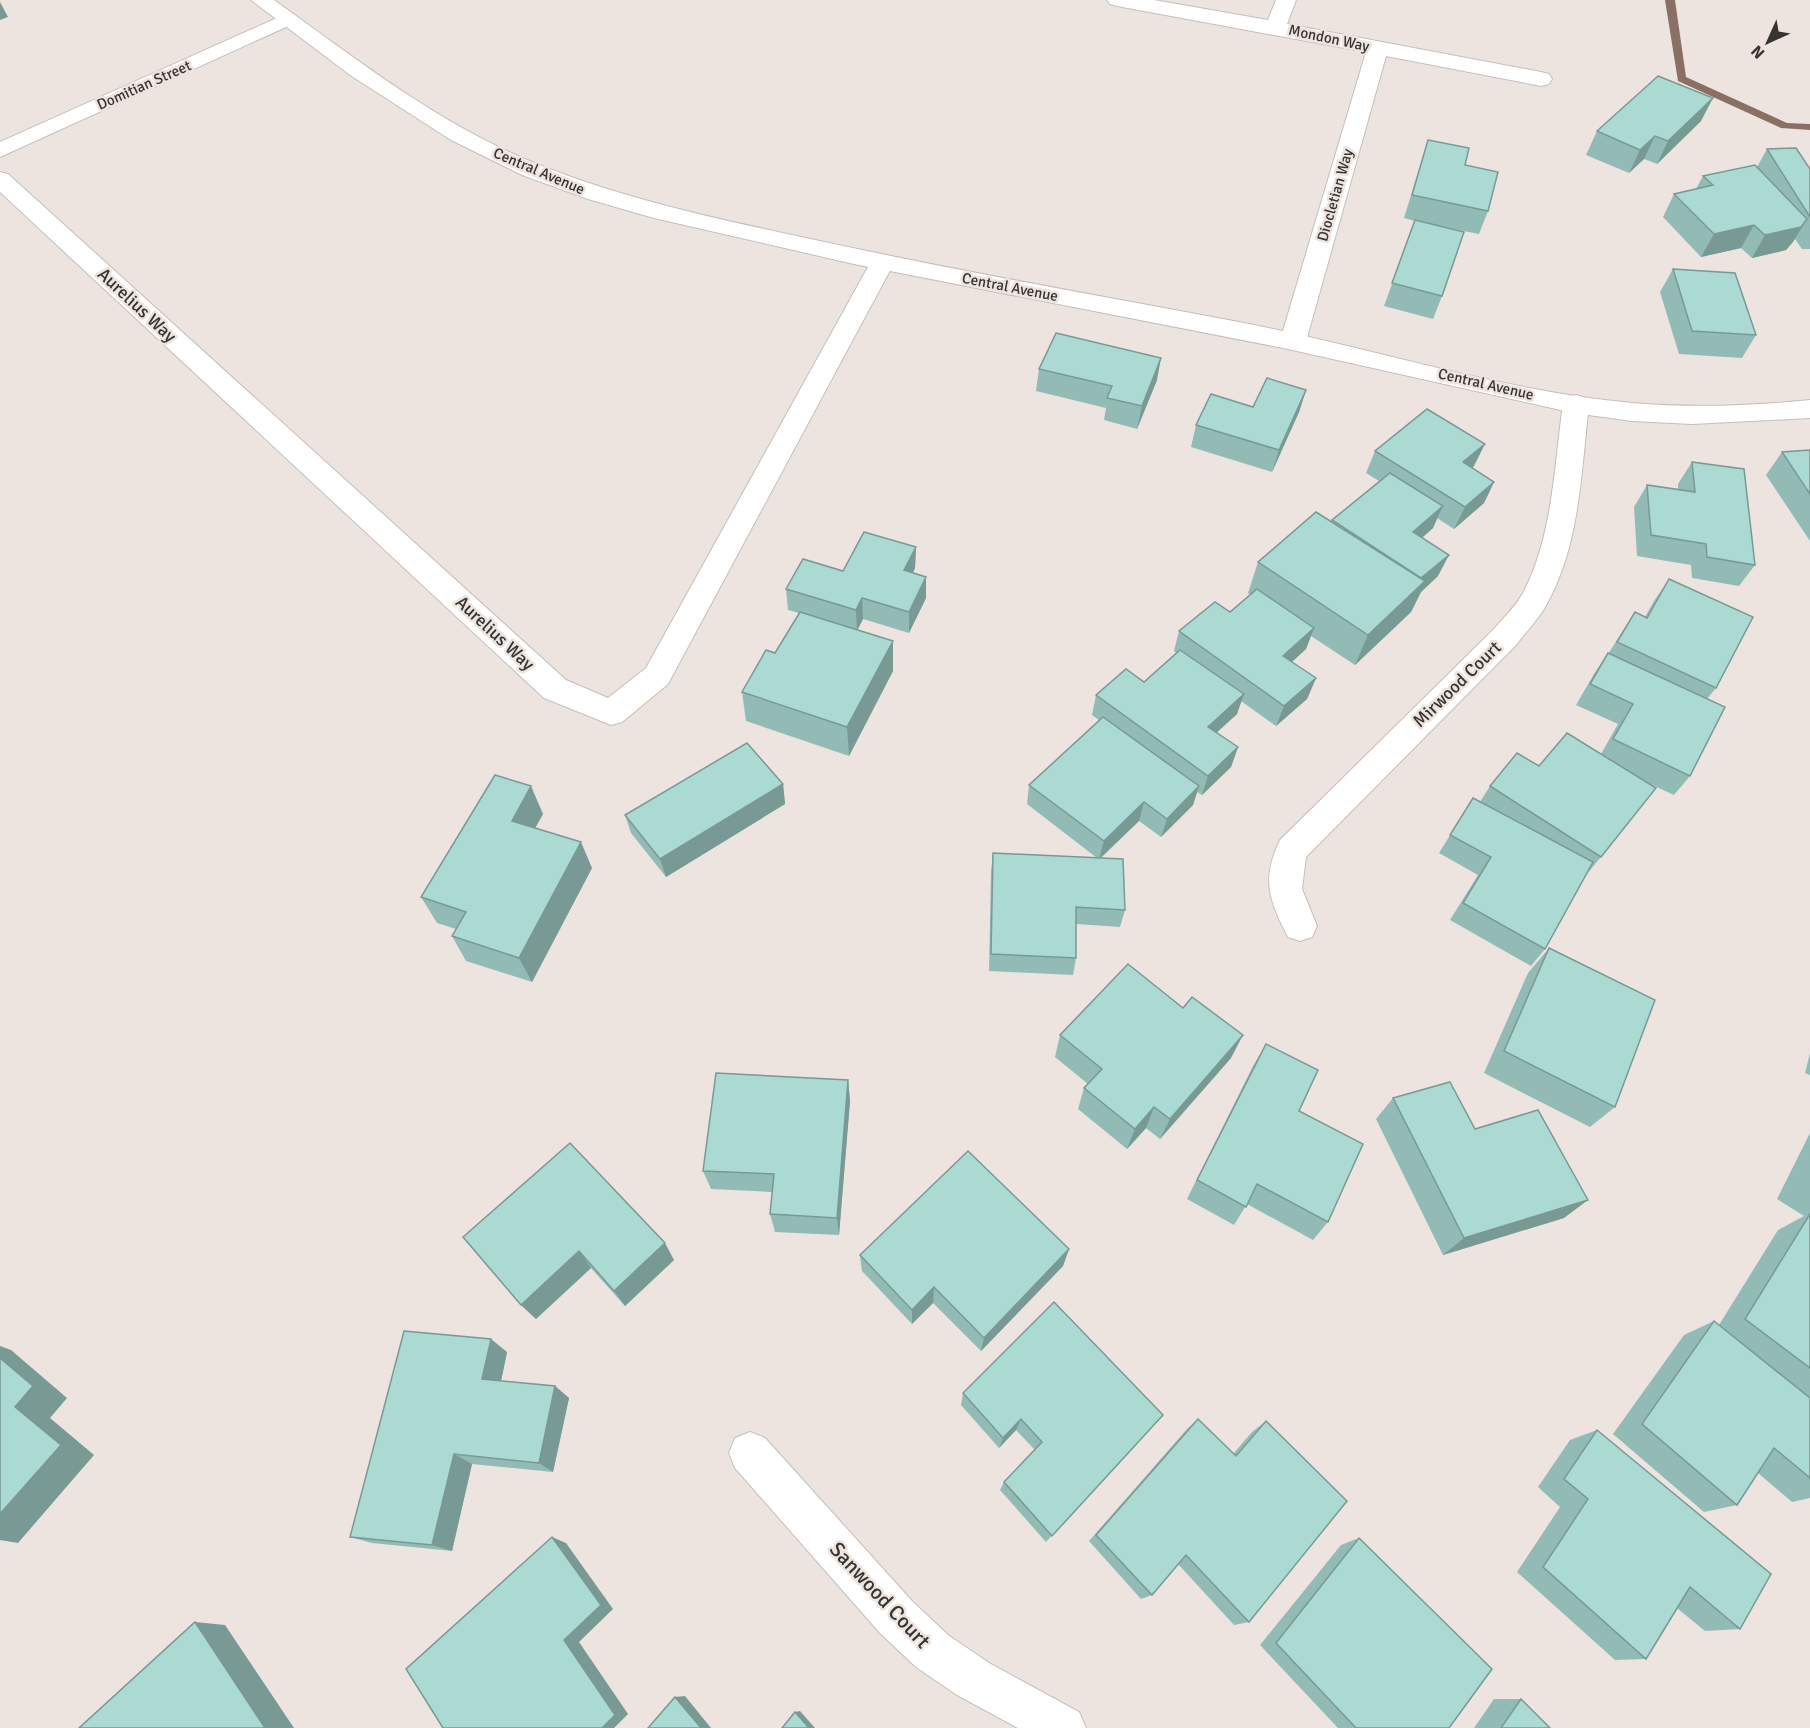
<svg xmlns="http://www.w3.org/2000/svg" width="1810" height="1728" font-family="Signika,sans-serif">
<rect width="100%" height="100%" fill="#ede4e0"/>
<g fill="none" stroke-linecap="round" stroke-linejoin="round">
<polygon fill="#897063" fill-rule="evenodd" points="1665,0 1675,0 1686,77 1787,123 1810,124 1810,130 1781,128 1678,81"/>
<g stroke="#c5beba" stroke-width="2">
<g id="minor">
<polygon points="1107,0 1154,0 1268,20 1276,0 1296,0 1287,24 1541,72 1549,74 1552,79 1549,84 1541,86 1386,56 1306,341 1302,347 1293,349 1284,347 1280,341 1366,52 1117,6 1110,4"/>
<polygon points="288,13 295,15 298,19 295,23 0,157 0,142"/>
<polygon points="0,172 8,174 566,680 608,698 646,668 873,258 882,255 891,258 894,263 668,684 622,722 611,725 544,698 0,192"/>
<path d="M1576 395 1585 398 1589 404C1581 473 1580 548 1544 609 1536 622 1525 633 1516 645L1306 857 1302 889 1317 926 1312 937 1300 941 1288 937C1269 900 1261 879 1280 840L1494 629C1504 617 1516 606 1523 593 1553 536 1554 467 1563 404L1567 398Z"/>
<polygon points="750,1432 765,1438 912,1601 948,1635 989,1663 1079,1712 1086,1728 1018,1728 957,1695 916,1667 880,1633 735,1468 729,1453 735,1438"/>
</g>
</g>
<g stroke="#c5beba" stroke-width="2">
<path id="tertiary" d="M251 0H274C359 61 444 128 542 166 630 201 723 220 815 240 957 271 1101 296 1244 323 1373 348 1501 391 1632 403 1692 408 1751 406 1810 400V418L1692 424 1632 421 1574 413 1288 349 854 264 654 218 588 199 522 175 451 140 350 75Z"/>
</g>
<use href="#minor" fill="#fff" fill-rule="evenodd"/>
<use href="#tertiary" fill="#fff" fill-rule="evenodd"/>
</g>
<g fill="#93bbb5">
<polygon points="1701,121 1657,164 1644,159 1629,173 1586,155 1597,131"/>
<polygon points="1428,140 1465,165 1488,211 1479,234 1438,226 1442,296 1433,319 1384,306 1415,221 1404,218"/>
<polygon points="1767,149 1810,169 1810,249 1802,249 1795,239 1786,250 1752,258 1741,248 1701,257 1663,217 1674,194 1696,189 1703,176 1757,167"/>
<polygon points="1673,269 1756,335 1742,358 1679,354 1660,292"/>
<polygon points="1039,369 1157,380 1137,429 1104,420 1106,408 1036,391"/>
<polygon points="1306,390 1299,412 1272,472 1191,447 1196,425"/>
<polygon points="1810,450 1810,541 1766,475 1782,452"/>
<polygon points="1375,451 1474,466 1472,468 1494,482 1484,503 1454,529 1437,518 1433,528 1422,538 1438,576 1421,592 1411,612 1355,665 1311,636 1306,649 1292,662 1316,678 1307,699 1276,726 1241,701 1237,714 1217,732 1238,747 1231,767 1202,795 1197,792 1193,805 1161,837 1139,821 1101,858 1125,910 1120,927 1076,924 1076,958 1073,975 989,971 991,871 993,853 1097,858 1027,804 1029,785 1099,720 1092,715 1096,695 1144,682 1176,653 1174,651 1179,631 1230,612 1250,595 1248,593 1258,562 1331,522 1332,520 1379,481 1366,473"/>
<polygon points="1692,462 1755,565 1739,586 1692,578 1691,565 1637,556 1634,507 1647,485 1678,489 1678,484"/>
<polygon points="916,547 915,568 913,573 926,577 926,598 909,633 863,619 857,630 893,671 849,756 746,721 742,692 775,653 799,613 788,610 786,589"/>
<polygon points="1669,579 1716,688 1707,699 1690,776 1674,795 1648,783 1601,857 1586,875 1545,949 1531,966 1450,920 1478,875 1439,853 1473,798 1480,802 1490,786 1539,766 1601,754 1618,724 1576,705 1594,674 1608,653 1608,654 1635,612 1645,617 1654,601"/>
<polygon points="783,784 785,804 666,877 631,833 625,815"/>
<polygon points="543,814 535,828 592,868 532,982 466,961 452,936 456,929 437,923 421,897"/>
<polygon points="1549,948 1615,1107 1590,1127 1484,1073 1528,973"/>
<polygon points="1060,1035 1231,1058 1160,1139 1146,1128 1127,1149 1078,1109 1084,1088 1088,1084 1055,1057"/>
<polygon points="1266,1044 1299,1111 1328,1222 1313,1240 1247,1204 1234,1225 1187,1199 1253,1066"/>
<polygon points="1810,1053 1810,1075 1805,1073"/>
<polygon points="848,1080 850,1101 839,1235 775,1232 770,1214 772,1192 711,1189 703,1171"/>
<polygon points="1393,1098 1475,1129 1564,1218 1443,1255 1376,1119"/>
<polygon points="1810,1133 1810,1498 1792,1502 1758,1473 1737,1505 1704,1512 1613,1434 1684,1335 1714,1321 1719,1325 1778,1230 1804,1216 1777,1199"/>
<polygon points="463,1237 674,1260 625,1306 591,1268 536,1319 521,1305"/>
<polygon points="1069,1249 1063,1266 981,1351 933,1303 912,1324 862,1271 860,1255"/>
<polygon points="507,1352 501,1381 555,1386 569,1398 553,1472 472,1464 452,1551 372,1543 350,1537"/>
<polygon points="963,1393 1163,1415 1046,1542 1000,1490 1004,1482 1035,1450 1016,1430 999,1448 961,1405"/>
<polygon points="1198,1419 1233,1454 1252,1432 1266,1421 1249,1622 1234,1625 1178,1564 1152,1595 1141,1599 1089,1541 1187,1429"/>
<polygon points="1597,1430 1740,1629 1705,1631 1677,1608 1646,1659 1615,1660 1517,1572 1560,1507 1538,1487 1570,1440"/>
<polygon points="1359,1538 1449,1728 1338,1728 1260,1645 1341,1545"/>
<polygon points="1494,1699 1521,1699 1550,1728 1474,1728"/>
</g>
<g fill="#789994">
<polygon points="0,2 8,17 0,20"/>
<polygon points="1713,98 1701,121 1657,164 1668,141"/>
<polygon points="1655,136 1644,159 1629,173 1640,150"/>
<polygon points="1807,219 1793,242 1786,250 1752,258 1765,235"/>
<polygon points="1754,225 1741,248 1701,257 1714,234"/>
<polygon points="1161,358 1157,380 1137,429 1142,406"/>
<polygon points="1306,390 1299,412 1272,472 1279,450"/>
<polygon points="1485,444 1474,466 1453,484 1463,462"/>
<polygon points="1494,482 1484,503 1454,529 1465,507"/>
<polygon points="1443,506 1433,528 1403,554 1413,532"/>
<polygon points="916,547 915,568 904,592 904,570"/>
<polygon points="1449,555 1438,576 1421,592 1411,612 1355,665 1368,635 1421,578"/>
<polygon points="926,577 926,598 909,633 909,612"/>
<polygon points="862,598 863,619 857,631 856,610"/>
<polygon points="1314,628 1306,649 1276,676 1283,656"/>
<polygon points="893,641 893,671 849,756 847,727"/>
<polygon points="1316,678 1307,699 1276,726 1284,706"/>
<polygon points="1244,694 1237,714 1202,746 1208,727"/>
<polygon points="1238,747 1231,767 1202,795 1208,776"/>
<polygon points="783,784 785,804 666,877 660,859"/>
<polygon points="531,786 543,814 524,848 512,821"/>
<polygon points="1199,786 1193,805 1161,837 1167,819"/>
<polygon points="1144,802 1139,821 1099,859 1104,841"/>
<polygon points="581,842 592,868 532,982 519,958"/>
<polygon points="1243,1035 1231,1058 1160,1139 1170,1119"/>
<polygon points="848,1080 850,1101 839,1235 837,1218"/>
<polygon points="1154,1107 1146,1128 1127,1149 1135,1129"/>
<polygon points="1588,1200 1564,1218 1443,1255 1464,1238"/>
<polygon points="665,1243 674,1260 625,1306 614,1291"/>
<polygon points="1069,1249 1063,1266 981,1351 984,1338"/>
<polygon points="579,1251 591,1268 536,1319 521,1305"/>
<polygon points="934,1287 933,1303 912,1324 912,1310"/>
<polygon points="491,1339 507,1352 499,1391 482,1379"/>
<polygon points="0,1346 11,1350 67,1398 50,1418 94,1455 18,1543 0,1540 0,1514 15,1407 0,1358"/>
<polygon points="555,1386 569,1398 553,1472 539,1463"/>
<polygon points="1021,1419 1016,1430 999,1448 1003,1438"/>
<polygon points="454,1454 472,1464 452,1551 432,1545"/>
<polygon points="552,1537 566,1543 613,1609 579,1642 628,1714 614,1728 602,1728 564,1640"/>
<polygon points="195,1622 225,1625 294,1728 265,1728"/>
<polygon points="685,1696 711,1728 701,1728 675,1697"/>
<polygon points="800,1711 815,1728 809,1728 795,1712"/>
</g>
<g fill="#abdad3" stroke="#789994" stroke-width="1.5">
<polygon points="1658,76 1713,98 1668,141 1655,136 1640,150 1597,131"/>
<polygon points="1428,140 1469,148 1465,165 1498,172 1488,211 1412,195"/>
<polygon points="1796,148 1810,169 1810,217 1767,149"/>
<polygon points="1755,165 1807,219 1801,227 1765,235 1754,225 1714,234 1674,194 1713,185 1703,176"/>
<polygon points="1415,220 1464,232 1442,296 1392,283"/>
<polygon points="1673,269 1735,273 1756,335 1692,331"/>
<polygon points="1056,333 1161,358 1142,406 1107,398 1112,386 1039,369"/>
<polygon points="1267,378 1306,390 1279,450 1196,425 1211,394 1253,407"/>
<polygon points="1427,409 1485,444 1463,462 1494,482 1465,507 1375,451"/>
<polygon points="1810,450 1810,494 1782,452"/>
<polygon points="1692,462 1744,469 1755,565 1707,557 1706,544 1651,535 1647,485 1695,492"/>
<polygon points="1390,473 1443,506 1413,532 1449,555 1421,578 1332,520"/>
<polygon points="1316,512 1425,581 1368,635 1258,562"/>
<polygon points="864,532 916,547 904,570 926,577 909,612 862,598 856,610 786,589 803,559 843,571"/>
<polygon points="1669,579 1753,617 1716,688 1617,642 1635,612 1647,618"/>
<polygon points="1257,589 1314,628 1283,656 1316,678 1284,706 1179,631 1215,602 1230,612"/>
<polygon points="800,612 893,641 847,727 742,692 766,650 775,653"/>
<polygon points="1180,650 1244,694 1208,727 1238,747 1208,776 1096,695 1126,669 1144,682"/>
<polygon points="1608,653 1725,707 1690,776 1613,739 1633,704 1590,684"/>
<polygon points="1103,717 1199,786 1167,819 1144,802 1104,841 1029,785"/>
<polygon points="1567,733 1656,788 1601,857 1490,786 1517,753 1539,766"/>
<polygon points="747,743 783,784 660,859 625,815"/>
<polygon points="495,775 531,786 512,821 581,842 519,958 452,936 466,912 421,897"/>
<polygon points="1473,798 1593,862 1545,949 1463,903 1491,857 1450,835"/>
<polygon points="993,853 1123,859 1125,910 1076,907 1076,958 991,954"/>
<polygon points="1549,948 1655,1000 1615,1107 1504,1051"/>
<polygon points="1128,964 1183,1008 1192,997 1243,1035 1170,1119 1154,1107 1135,1129 1084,1088 1102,1069 1060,1035"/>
<polygon points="1266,1044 1318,1070 1299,1111 1363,1144 1328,1222 1257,1184 1246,1207 1197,1180"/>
<polygon points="716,1073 848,1080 837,1218 770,1214 774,1174 703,1171"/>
<polygon points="1450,1082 1475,1129 1538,1110 1588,1200 1464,1238 1393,1098"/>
<polygon points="570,1143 665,1243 614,1291 579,1251 521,1305 463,1237"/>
<polygon points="968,1151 1069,1249 984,1338 934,1287 912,1310 860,1255"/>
<polygon points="1810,1214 1810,1368 1745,1319"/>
<polygon points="1054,1302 1163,1415 1052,1536 1004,1482 1042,1442 1021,1419 1003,1438 963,1393"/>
<polygon points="1714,1321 1810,1398 1810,1478 1774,1448 1737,1505 1642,1424"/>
<polygon points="404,1331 491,1339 482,1379 555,1386 539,1463 454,1454 432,1545 350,1537"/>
<polygon points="0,1358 33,1386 15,1407 61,1445 0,1514"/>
<polygon points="1198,1419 1236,1456 1266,1421 1347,1501 1249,1622 1186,1555 1152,1595 1096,1535"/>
<polygon points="1597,1430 1771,1574 1740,1629 1690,1587 1646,1659 1543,1567 1588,1499 1564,1479"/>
<polygon points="552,1537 601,1605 564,1640 615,1715 602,1728 443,1728 406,1669"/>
<polygon points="1359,1538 1492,1669 1449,1728 1356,1728 1276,1643"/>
<polygon points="195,1622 265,1728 79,1728"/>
<polygon points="675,1697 701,1728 648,1728"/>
<polygon points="1521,1699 1550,1728 1501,1728"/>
<polygon points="795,1712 809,1728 782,1728"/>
</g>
<g text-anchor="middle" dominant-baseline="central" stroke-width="5" stroke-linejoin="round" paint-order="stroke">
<g font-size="15" fill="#363331" stroke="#ede4e0">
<text transform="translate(1329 38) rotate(12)">Mondon Way</text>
<text transform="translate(144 85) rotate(-24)">Domitian Street</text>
<text transform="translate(539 171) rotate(23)">Central Avenue</text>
<text transform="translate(1335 195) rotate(-74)">Diocletian Way</text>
<text transform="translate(1010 287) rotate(11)">Central Avenue</text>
<text transform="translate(1486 384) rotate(13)">Central Avenue</text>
</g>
<g font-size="18" fill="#363331" stroke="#ede4e0">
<text transform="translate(137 305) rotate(43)">Aurelius Way</text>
<text transform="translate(495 633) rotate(43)">Aurelius Way</text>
<text transform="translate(1457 684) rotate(-44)">Mirwood Court</text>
</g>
<g font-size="21" fill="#363331" stroke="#ede4e0">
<text transform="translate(880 1595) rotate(47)">Sanwood Court</text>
</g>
</g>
<g transform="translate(1768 42) rotate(225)" stroke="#ede4e0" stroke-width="4.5" paint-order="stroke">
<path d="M0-4.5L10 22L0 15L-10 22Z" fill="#363331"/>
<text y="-9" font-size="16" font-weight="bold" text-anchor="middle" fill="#363331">N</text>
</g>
</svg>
